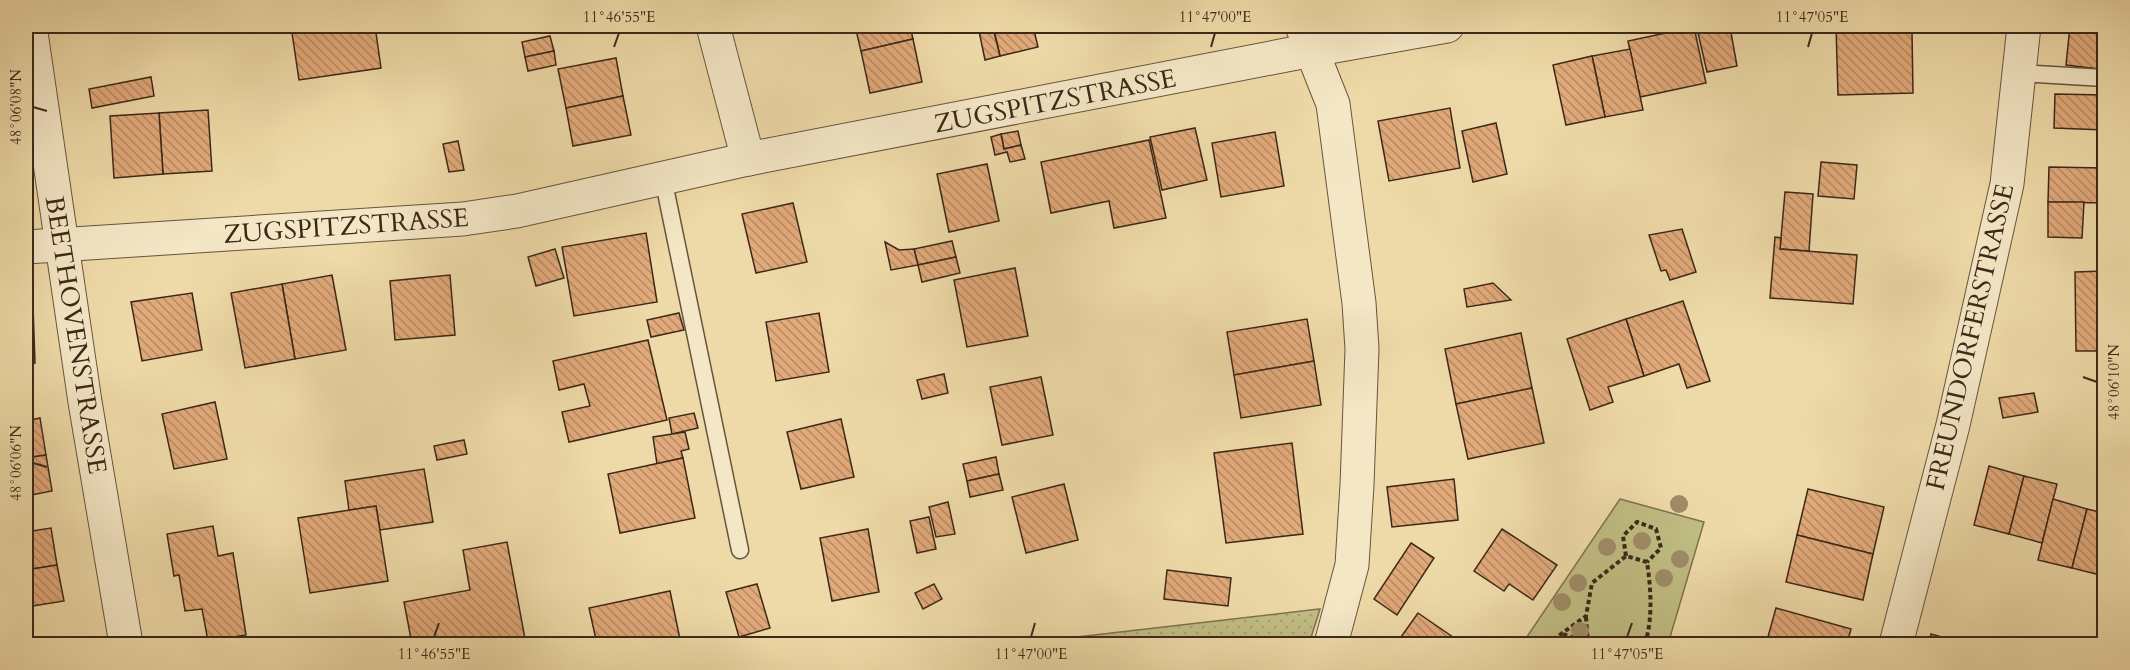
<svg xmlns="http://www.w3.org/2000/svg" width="2130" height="670" font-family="Cardo,serif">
<defs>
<pattern id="garden-dots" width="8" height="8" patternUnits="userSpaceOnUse" patternTransform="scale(1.5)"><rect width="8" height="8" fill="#c0bd83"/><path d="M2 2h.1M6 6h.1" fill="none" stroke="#a6a271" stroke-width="1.8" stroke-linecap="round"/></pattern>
<pattern id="building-back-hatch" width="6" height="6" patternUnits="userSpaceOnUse" patternTransform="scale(1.5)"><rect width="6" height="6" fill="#e2a97a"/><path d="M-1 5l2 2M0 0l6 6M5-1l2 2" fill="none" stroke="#b88a63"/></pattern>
</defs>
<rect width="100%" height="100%" fill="#eedaa8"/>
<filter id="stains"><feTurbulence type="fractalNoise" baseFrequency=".00333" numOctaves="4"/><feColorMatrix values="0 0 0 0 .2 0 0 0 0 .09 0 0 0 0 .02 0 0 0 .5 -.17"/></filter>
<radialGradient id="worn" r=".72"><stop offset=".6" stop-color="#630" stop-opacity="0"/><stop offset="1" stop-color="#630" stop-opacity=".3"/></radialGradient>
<polygon fill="#c0bd83" stroke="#7e724e" stroke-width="1.5" points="1620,499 1704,522 1668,644 1522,644"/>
<polygon fill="url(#garden-dots)" stroke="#7e724e" stroke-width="1.5" points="1320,609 1309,644 1016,644 1319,609"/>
<g fill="url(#building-back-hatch)" stroke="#3c2819" stroke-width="1.5">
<polygon points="87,26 143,26 88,33"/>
<polygon points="291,26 375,26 381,68 299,80"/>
<polygon points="551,26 583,26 552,30"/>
<polygon points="855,26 910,26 913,39 861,51"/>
<polygon points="993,26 1033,26 1038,47 1000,56"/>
<polygon points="1109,26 1135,26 1111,33"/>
<polygon points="1836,26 1877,26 1877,33 1912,32 1913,93 1838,95"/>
<polygon points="2070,26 2104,26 2099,69 2066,65"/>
<polygon points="1694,27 1706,83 1640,97 1628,41"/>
<polygon points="1730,27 1737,66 1707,72 1698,33"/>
<polygon points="993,28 1000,56 985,60 979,31"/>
<polygon points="550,36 554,51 525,57 522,42"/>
<polygon points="913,39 922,82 870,93 861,51"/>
<polygon points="1630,49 1643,110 1605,117 1592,56"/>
<polygon points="554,51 556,65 528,71 525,57"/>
<polygon points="1592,56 1605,117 1566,125 1553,65"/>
<polygon points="616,58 623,96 566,108 558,69"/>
<polygon points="151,77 154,96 92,108 89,89"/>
<polygon points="2055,94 2104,95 2104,130 2054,128"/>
<polygon points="623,96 631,135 573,146 566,108"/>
<polygon points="1450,108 1460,168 1389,181 1378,121"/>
<polygon points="208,110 212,171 163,174 159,113"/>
<polygon points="159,113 163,174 114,178 110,116"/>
<polygon points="1496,123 1507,174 1473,182 1462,131"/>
<polygon points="1195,128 1207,180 1162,190 1150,137"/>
<polygon points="1018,131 1021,145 1004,149 1001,134"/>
<polygon points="1275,132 1284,186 1221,197 1212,143"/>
<polygon points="1001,134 1004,149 1021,145 1025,159 1010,162 1007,152 995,155 991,137"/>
<polygon points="1149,140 1166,218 1114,228 1109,201 1051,213 1041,162"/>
<polygon points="458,141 464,170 449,172 443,144"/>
<polygon points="1821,162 1857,165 1854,199 1818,196"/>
<polygon points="987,164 999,221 949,232 937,174"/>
<polygon points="2049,167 2104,168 2104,203 2048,202"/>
<polygon points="1785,192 1813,194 1809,251 1780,249"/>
<polygon points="2048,202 2084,202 2082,238 2048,237"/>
<polygon points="793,203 807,262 756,273 742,214"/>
<polygon points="1682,229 1696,272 1670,280 1666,270 1661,271 1649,235"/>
<polygon points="646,233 657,302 574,316 562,247"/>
<polygon points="1775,237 1781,238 1780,249 1857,255 1853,304 1770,298"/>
<polygon points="952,241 956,257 918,265 914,249"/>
<polygon points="885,242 899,250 914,249 918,265 891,270"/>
<polygon points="555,249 564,278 536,286 528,257"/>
<polygon points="956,257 960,273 922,282 918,265"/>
<polygon points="1015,268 1028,336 967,347 954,280"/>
<polygon points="2104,271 2104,351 2076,351 2075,272"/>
<polygon points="332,275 346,350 295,359 282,284"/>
<polygon points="450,275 455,335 395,340 390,281"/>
<polygon points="1493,283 1511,300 1467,307 1464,289"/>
<polygon points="282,284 295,359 245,368 231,293"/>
<polygon points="192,293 202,350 142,361 131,302"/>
<polygon points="1683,301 1710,381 1687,388 1679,364 1644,376 1626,319"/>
<polygon points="33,306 35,363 26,363 26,307"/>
<polygon points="679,313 684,330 651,337 647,320"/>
<polygon points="819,313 829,372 776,381 766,322"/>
<polygon points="1307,319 1314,361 1234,375 1227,332"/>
<polygon points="1626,319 1644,376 1608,387 1613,402 1590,410 1567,339"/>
<polygon points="1521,333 1532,388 1456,404 1445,349"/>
<polygon points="648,340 667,420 569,442 562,412 590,406 584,384 559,390 553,361"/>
<polygon points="1314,361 1321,405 1241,418 1234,375"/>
<polygon points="944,374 948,393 922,399 917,380"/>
<polygon points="1041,377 1053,435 1002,445 990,387"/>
<polygon points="1532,388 1544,443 1468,459 1456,404"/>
<polygon points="2034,393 2038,412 2003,418 1999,398"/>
<polygon points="215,402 227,459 174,469 162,414"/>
<polygon points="694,413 698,428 672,434 669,418"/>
<polygon points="40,418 46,455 26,458 26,421"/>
<polygon points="841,419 854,477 801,489 787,432"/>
<polygon points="685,432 689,449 681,451 683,458 657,464 653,437"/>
<polygon points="464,440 467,454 437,460 434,446"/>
<polygon points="1292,443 1303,534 1226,543 1214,453"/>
<polygon points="46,455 52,491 26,496 26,458"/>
<polygon points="996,457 999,474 967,481 963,464"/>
<polygon points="683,458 695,518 620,533 608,474"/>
<polygon points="1989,466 2024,476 2009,534 1974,525"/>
<polygon points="424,469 433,522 380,530 376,506 349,510 345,481"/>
<polygon points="999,474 1003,490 970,497 967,481"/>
<polygon points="2024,476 2057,484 2042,543 2009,534"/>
<polygon points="1454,479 1458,520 1392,527 1387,487"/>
<polygon points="1064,484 1078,540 1026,553 1012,497"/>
<polygon points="1808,489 1884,507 1873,554 1797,535"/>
<polygon points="2053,499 2087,509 2072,568 2038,560"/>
<polygon points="948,502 955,534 936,537 929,507"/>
<polygon points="376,506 388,581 310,593 298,518"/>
<polygon points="2087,509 2104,513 2104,576 2072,568"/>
<polygon points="929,517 936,549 917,553 910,521"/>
<polygon points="213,526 218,556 233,553 246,635 208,641 202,609 185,611 179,575 174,576 167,534"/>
<polygon points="51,528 57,565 26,570 26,532"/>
<polygon points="868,529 879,592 832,601 820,538"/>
<polygon points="1502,529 1557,565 1533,600 1509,584 1504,591 1474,571"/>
<polygon points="1797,535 1873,554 1863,600 1786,582"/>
<polygon points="507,542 526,644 412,644 404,602 470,590 463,550"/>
<polygon points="1411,543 1434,558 1397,615 1374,599"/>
<polygon points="57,565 64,601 26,607 26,570"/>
<polygon points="1167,570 1231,578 1228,606 1164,599"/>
<polygon points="757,584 770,628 739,637 726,592"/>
<polygon points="934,584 942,599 923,609 915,593"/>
<polygon points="670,591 681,644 597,644 589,608"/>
<polygon points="1776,608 1851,629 1847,644 1766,644"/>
<polygon points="1418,613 1463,644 1396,644"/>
<polygon points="1931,634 1967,644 1928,644"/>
</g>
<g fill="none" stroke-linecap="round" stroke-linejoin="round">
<g stroke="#68543d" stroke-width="19">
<g id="service">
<polyline points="2019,73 2104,78"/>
<polyline points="663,178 740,550"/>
</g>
</g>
<g stroke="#68543d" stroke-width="35">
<g id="minor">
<polyline points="30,26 85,402 126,644"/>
<polyline points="713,26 748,159"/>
<polyline points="1302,26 1333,104 1359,303 1362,349 1357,485 1352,565 1331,644"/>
<polyline points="26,247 463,219 517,211 748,159 1312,50 1447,26"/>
<polyline points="1896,644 1953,425 2007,184 2024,26"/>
</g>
</g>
<g stroke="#3c2819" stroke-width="4" stroke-dasharray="4.5 3" stroke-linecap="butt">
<polyline points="1626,556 1623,536 1637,522 1656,529 1661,548 1647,562"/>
<polyline points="1586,617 1588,644"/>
<polyline points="1563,634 1589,644"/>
<path d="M1547 644 1586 616 1592 583 1626 556 1647 562C1651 589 1653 618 1645 644"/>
</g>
<use href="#service" stroke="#f4e7c6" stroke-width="16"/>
<use href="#minor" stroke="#f4e7c6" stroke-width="33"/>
</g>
<g fill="#9e8c68">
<circle cx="1679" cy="504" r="9"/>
<circle cx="1642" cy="541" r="9"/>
<circle cx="1607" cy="547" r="9"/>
<circle cx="1680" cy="559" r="9"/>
<circle cx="1664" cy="578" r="9"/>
<circle cx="1578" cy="583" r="9"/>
<circle cx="1562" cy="602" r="9"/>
<circle cx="1580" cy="631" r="9"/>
</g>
<path fill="none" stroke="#3c2819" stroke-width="2" d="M614 47 619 33M1211 47 1215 33M1808 47 1812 33M33 107 47 111M2083 377 2097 382M33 463 47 467M434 637 439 623M1031 637 1035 623M1627 637 1632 623"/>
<g text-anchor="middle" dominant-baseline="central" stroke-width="6" stroke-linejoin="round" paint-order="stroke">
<g font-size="26" fill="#3c2819" stroke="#f4e7c6">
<text transform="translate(1055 101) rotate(-11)">ZUGSPITZSTRASSE</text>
<text transform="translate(346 226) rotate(-4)">ZUGSPITZSTRASSE</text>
<text transform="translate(76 335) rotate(81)">BEETHOVENSTRASSE</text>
<text transform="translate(1970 337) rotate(-77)">FREUNDORFERSTRASSE</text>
</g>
</g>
<rect width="2130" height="670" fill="none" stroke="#eedaa8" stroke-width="66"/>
<rect x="33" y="33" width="2064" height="604" fill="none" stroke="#3c2819" stroke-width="2"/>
<g font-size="15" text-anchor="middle" fill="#3c2819">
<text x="619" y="22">11°46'55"E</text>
<text x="1215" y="22">11°47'00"E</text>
<text x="1812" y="22">11°47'05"E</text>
<text transform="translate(16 107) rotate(-90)" y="5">48°06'08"N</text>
<text transform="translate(2114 382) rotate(-90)" y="5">48°06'10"N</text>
<text transform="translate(16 463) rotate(-90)" y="5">48°06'06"N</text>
<text x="434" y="659">11°46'55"E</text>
<text x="1031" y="659">11°47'00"E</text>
<text x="1627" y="659">11°47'05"E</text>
</g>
<rect width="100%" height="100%" filter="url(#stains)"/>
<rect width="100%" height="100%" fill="url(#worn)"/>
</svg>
